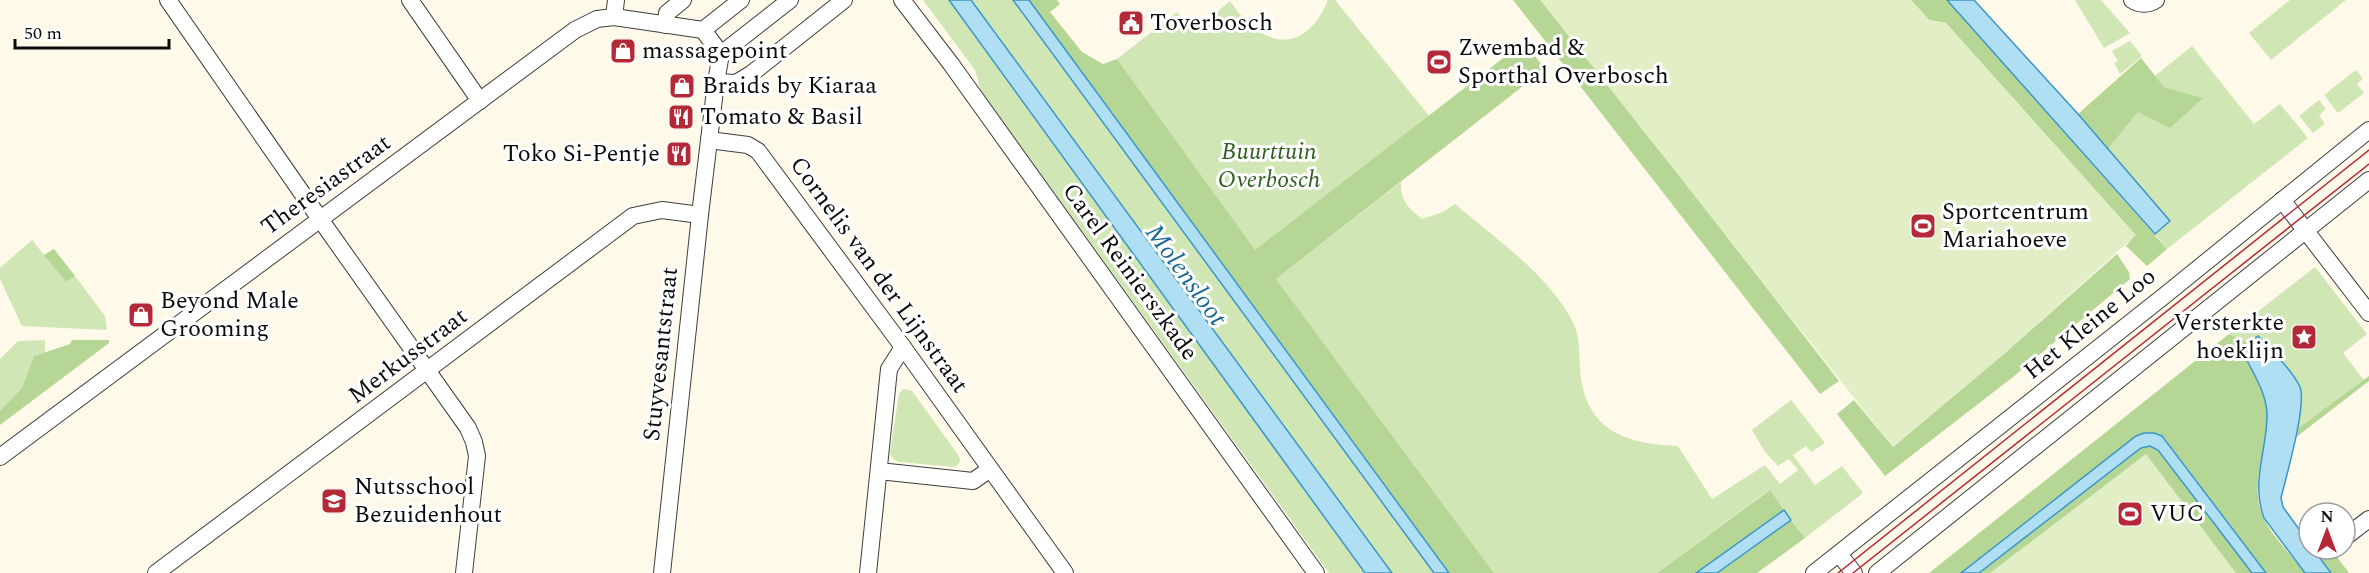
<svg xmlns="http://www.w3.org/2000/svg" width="2369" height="573" font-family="Spectral,serif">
<rect width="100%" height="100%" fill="#fef9e9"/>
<g fill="#d1e6b5">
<polygon points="923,0 949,0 1365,573 1329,573 981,91 975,70"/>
<polygon points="971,0 1013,0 1434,573 1392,573"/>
<path d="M1328 0H1335L1430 117 1255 251 1117 59 1177 12 1193 32 1230 1C1260 47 1304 58 1328 0Z"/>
<polygon points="2075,0 2101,0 2130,33 2104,48"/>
<polygon points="2290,0 2346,0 2271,60 2249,33"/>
<polygon points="2130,41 2142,56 2120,74 2114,63 2118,61 2112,51"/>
<polygon points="2192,46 2254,124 2280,104 2308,138 2167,249 2155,234 2170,221 2108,149 2138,112 2202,98 2164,87 2155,76"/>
<polygon points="2356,70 2363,79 2357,84 2364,93 2338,113 2324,95"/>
<polygon points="2319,100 2326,109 2319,115 2325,124 2313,133 2299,116"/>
<path d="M1401 182C1400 200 1408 208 1422 219L1443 212 1455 204C1495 238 1542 270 1569 315 1580 332 1579 349 1580 368 1584 429 1623 444 1678 446L1712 499 1765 465 1780 484 1798 470 1789 459 1778 466 1765 452 1752 430 1791 400 1825 443 1811 452 1806 446 1793 455 1815 485 1842 466 1863 493 1805 538 1769 490 1657 573H1494L1276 279Z"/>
<polygon points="32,240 66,282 75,276 105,316 107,330 22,326 0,279 0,268"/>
<polygon points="2315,267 2367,334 2343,353 2364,380 2297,429 2301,389 2291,374 2258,336 2248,343 2229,334"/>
<polygon points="45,340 45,352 34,356 22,388 0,411 0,359 18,341"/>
<polygon points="904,389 912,391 959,456 960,462 955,467 899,462 893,459 890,453 899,393"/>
</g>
<g fill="#b6d695">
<polygon points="1029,0 1057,0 1060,4 1050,12 1082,52 1103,64 1117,59 1255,250 1524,42 1545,69 1276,279 1494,573 1449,573"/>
<polygon points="1513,0 1543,0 1839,381 1820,394"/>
<polygon points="1911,0 1947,0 2167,249 2147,266 2126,246 2135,235 1946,23 1929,20"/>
<polygon points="2141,58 2164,87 2203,98 2170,128 2138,112 2108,149 2078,114"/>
<polygon points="54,249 75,276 66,282 44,255"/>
<polygon points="2117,254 2129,272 2130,279 2013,377 1885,476 1837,414 1854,400 1893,447 2005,353"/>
<path d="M2229 334 2248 343 2241 349C2251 370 2268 393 2267 417 2267 448 2252 478 2260 509 2265 529 2292 556 2305 573H2266L2163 436 2154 433 2136 436 1961 573H1929Z"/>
<polygon points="72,340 109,340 109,343 0,425 0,411 22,388 34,356 70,344"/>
<polygon points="2369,376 2369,381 2295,438 2297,429"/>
<polygon points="2150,446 2158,450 2252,573 1979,573 2141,448"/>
<polygon points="1770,490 1784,510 1696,573 1657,573"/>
<polygon points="1791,520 1805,538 1757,573 1717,573"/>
<polygon points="2313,549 2331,549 2349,573 2331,573"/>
</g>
<g fill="#e2eec6">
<polygon points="1540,0 1911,0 1929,20 1946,23 2136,235 2005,353 1893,447"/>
<polygon points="2146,454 2236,573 1990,573"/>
</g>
<g fill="#b0def3" stroke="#3a97c8" stroke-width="1.5">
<polygon points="949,0 971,0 1392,573 1365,573"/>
<polygon points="1013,0 1029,0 1449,573 1434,573"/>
<polygon points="1947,0 1974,0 2078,114 2170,221 2155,234"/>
<path d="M2258 336C2271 351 2291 368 2300 387 2307 405 2286 477 2281 498L2283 507 2309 543V549H2313L2331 573H2305L2264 518C2251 484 2266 452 2267 418 2268 393 2251 370 2241 349Z"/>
<polygon points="2144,433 2154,433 2162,436 2266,573 2252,573 2158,450 2150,446 2141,448 1979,573 1961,573 2136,436"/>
<polygon points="1784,510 1791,520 1717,573 1696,573"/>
</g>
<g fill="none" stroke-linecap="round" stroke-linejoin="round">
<g stroke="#3e3e3e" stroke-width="18">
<g id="minor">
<polyline points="168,0 320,219 468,428 474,442 477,456 464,573"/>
<polyline points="410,0 480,101"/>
<polyline points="902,0 951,64 1316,573"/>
<path d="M2132 0C2139 5 2149 5 2156 0"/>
<polyline points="614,17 616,0"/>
<polyline points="666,25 667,13 683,0"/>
<polyline points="703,30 741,0"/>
<polyline points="703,30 721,54"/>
<polyline points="716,82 736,83 751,74 844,0"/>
<polyline points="709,140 748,145 758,151 903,347 1065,573"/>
<polyline points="2282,200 2369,313"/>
<polyline points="0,457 575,30 597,19 614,17 703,30"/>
<polyline points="879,471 973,481 989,470"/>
<polyline points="2348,535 2369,519"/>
<polyline points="1839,554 1854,573"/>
<polyline points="156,573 633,216 662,210 700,215"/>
<polyline points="662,573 700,215 716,82 721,54 790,0"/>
<polyline points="868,573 889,369 903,347"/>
<polyline points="1814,573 2164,296 2369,130"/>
<polyline points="1877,573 2369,180"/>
</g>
</g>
<use href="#minor" stroke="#fff" stroke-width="16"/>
<g stroke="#b42937" stroke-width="1.5">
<polyline points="1838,573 2369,150"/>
<polyline points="1853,573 2369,164"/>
</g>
</g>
<defs>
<g id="civic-square" transform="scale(1.35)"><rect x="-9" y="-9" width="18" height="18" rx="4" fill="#b42937" stroke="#fff"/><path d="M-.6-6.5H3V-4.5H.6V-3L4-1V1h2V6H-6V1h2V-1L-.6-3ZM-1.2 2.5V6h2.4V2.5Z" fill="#fff"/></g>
<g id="shop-square" transform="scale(1.35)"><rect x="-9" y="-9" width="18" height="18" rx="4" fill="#b42937" stroke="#fff"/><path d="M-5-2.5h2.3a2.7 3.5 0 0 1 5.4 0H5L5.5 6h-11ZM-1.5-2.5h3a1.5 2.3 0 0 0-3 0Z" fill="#fff"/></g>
<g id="stadium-square" transform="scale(1.35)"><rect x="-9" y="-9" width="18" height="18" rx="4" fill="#b42937" stroke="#fff"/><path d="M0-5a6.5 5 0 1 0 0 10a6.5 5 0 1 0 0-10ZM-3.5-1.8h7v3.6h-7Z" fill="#fff"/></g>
<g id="restaurant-square" transform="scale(1.35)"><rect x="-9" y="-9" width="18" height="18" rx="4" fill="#b42937" stroke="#fff"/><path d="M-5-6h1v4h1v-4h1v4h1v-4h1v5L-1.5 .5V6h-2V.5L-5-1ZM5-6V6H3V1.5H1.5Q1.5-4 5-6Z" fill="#fff"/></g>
<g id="sight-square" transform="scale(1.35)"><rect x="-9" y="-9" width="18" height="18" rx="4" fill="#b42937" stroke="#fff"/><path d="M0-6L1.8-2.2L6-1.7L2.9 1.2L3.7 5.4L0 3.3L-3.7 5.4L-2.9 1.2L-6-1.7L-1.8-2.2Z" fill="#fff"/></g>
<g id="school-square" transform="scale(1.35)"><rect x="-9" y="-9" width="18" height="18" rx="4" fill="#b42937" stroke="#fff"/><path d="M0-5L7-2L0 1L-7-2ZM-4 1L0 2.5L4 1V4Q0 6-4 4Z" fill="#fff"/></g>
</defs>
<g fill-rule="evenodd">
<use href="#civic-square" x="1131" y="23"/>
<use href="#shop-square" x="623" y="51"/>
<use href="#stadium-square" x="1439" y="62"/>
<use href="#shop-square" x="682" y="86"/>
<use href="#restaurant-square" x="681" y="117"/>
<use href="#restaurant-square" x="679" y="154"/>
<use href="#stadium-square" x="1923" y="226"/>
<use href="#shop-square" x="141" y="315"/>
<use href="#sight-square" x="2304" y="337"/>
<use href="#school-square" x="334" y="501"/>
<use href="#stadium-square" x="2130" y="514"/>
</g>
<g text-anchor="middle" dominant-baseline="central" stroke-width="6" stroke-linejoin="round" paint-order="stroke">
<g font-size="24" fill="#0b0b0b" stroke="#fff" text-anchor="start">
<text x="1150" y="23">Toverbosch</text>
<text x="1458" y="48">Zwembad &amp;<tspan x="1458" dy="28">Sporthal Overbosch</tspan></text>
<text x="642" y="51">massagepoint</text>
<text x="702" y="86">Braids by Kiaraa</text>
<text x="700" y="117">Tomato &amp; Basil</text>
<text x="660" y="154" text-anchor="end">Toko Si-Pentje</text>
<text x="1942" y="212">Sportcentrum<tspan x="1942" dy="28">Mariahoeve</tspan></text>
<text x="160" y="301">Beyond Male<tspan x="160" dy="28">Grooming</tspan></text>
<text x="2284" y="323" text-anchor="end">Versterkte<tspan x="2284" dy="28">hoeklijn</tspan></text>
<text x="354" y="487">Nutsschool<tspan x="354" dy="28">Bezuidenhout</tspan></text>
<text x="2150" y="514">VUC</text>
</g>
<g font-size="24" font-style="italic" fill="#2f5f1e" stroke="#fff">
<text x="1269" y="152">Buurttuin<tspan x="1269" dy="28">Overbosch</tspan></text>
</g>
<g font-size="24" fill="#0b0b0b" stroke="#fff">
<text transform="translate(326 185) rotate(-36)">Theresiastraat</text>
<text transform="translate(1130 272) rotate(54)">Carel Reinierszkade</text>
<text transform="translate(879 275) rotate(54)">Cornelis van der Lijnstraat</text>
<text transform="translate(2090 324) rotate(-39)">Het Kleine Loo</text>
<text transform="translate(661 354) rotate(-84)">Stuyvesantstraat</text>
<text transform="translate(408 356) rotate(-37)">Merkusstraat</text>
</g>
<g font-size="26" font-style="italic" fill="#1a6796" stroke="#fff">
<text transform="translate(1186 275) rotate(54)">Molensloot</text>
</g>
</g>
<g transform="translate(2327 531)"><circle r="28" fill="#ffffff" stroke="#9d9d9d" stroke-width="1.5"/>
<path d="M0-4.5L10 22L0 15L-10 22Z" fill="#b42937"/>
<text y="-9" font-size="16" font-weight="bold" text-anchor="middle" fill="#0b0b0b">N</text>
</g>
<path d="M15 39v9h154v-9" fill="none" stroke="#0b0b0b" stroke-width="3"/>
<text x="24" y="39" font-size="18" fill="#0b0b0b" stroke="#ffffff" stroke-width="4.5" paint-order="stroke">50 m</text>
</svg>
